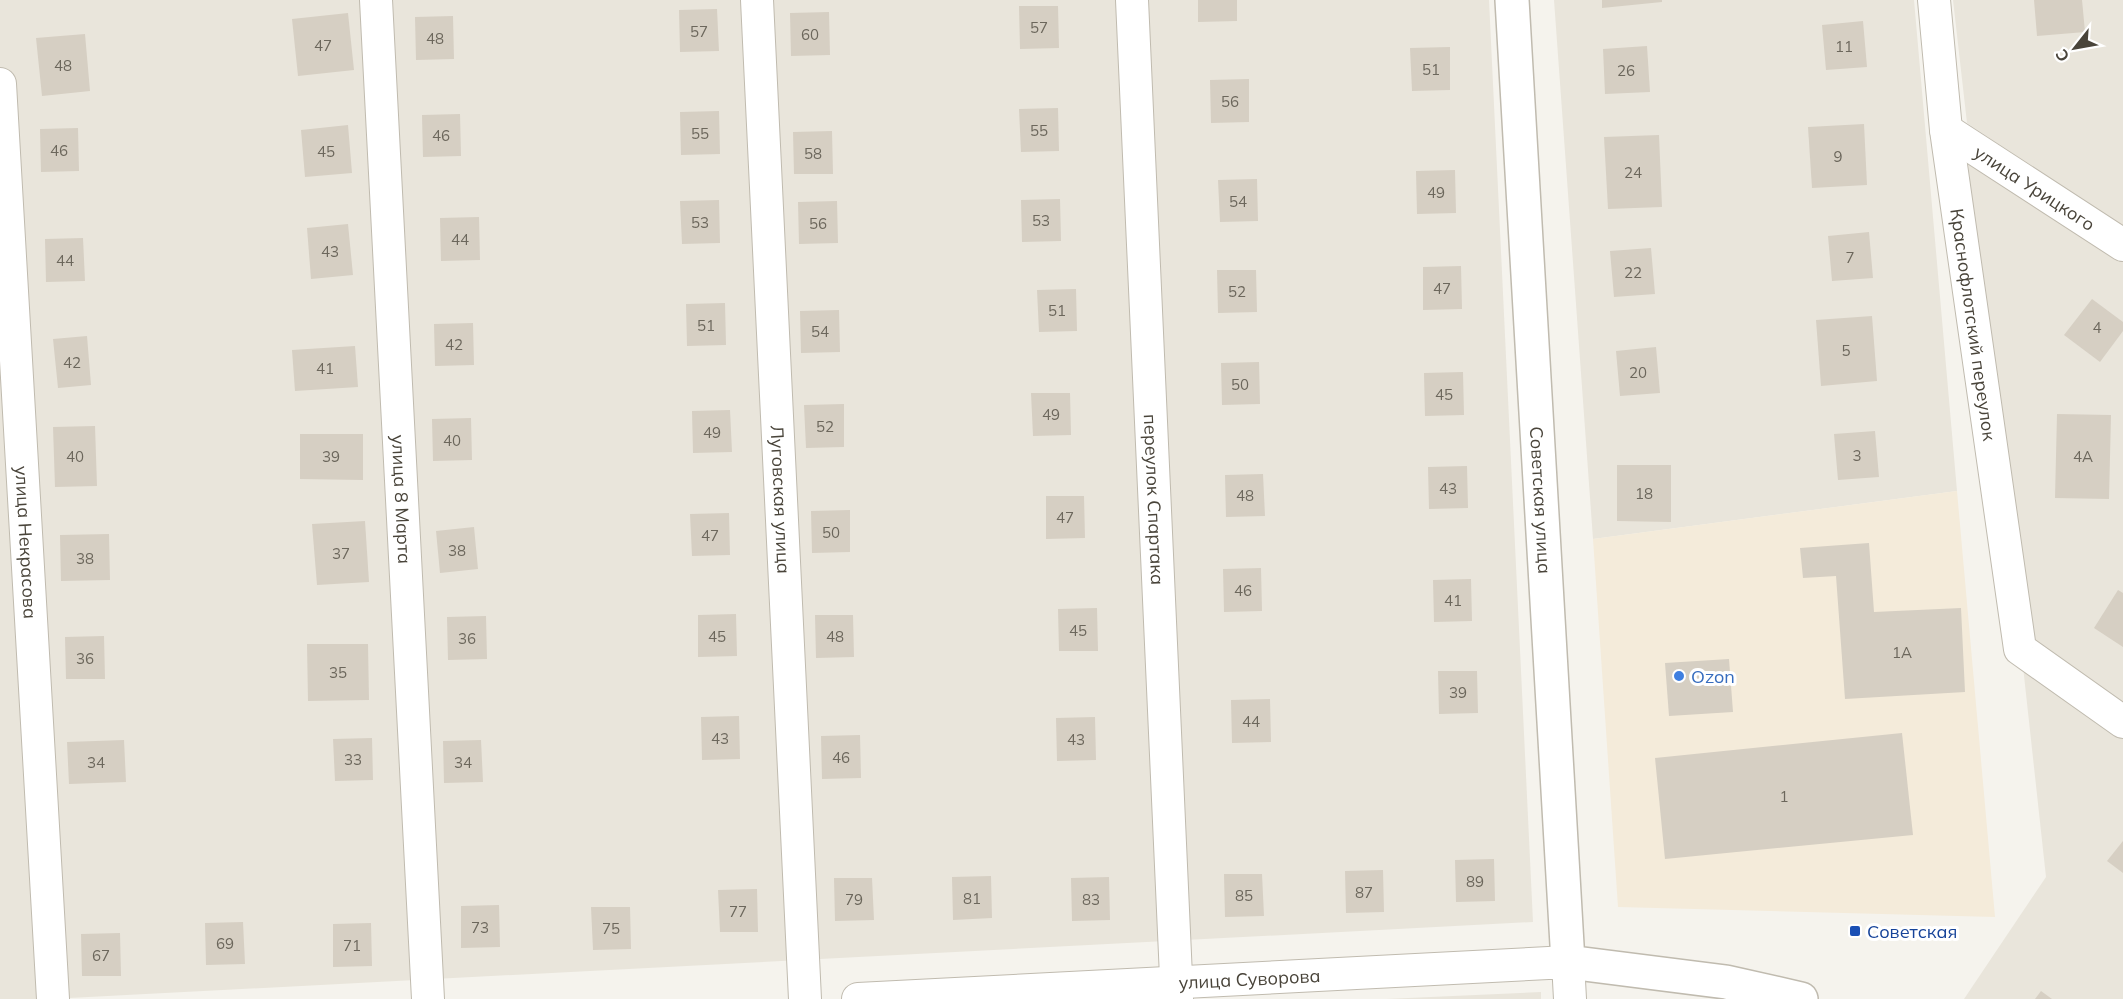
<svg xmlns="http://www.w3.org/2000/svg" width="2123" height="999" font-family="Mulish,sans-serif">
<rect width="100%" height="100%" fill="#f5f3ed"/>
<g fill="#e9e5db">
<polygon points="0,0 1489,0 1533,922 50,999 0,999"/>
<polygon points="1554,0 1914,0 1957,491 1593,539"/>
<polygon points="1953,0 2123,0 2123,228 1967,123"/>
<polygon points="1967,154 2123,259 2123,999 1964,999 2046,877"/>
<polygon points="1541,992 1541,999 1386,999"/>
</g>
<polygon fill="#f4ebda" points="1957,491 1995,917 1618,907 1593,539"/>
<g fill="#d6cfc3">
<polygon points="1198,0 1237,0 1237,21 1198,22"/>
<polygon points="1602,0 1662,0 1662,2 1602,8"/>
<polygon points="2034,0 2082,0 2085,32 2037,36"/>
<polygon points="1019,6 1058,6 1059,48 1020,49"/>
<polygon points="717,9 719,51 680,52 679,10"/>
<polygon points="829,12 830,55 791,56 790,13"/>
<polygon points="348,13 354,70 298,76 292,19"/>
<polygon points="453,16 454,59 416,60 415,17"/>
<polygon points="1863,21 1867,67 1826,70 1822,25"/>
<polygon points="85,34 90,91 42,96 36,38"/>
<polygon points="1647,46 1650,92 1605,94 1603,49"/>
<polygon points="1450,47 1450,90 1412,91 1410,48"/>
<polygon points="1249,79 1249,122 1211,123 1210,80"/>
<polygon points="1058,108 1059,151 1021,152 1019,109"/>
<polygon points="719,111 720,154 681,155 680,112"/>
<polygon points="460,114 461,156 423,157 422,115"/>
<polygon points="1864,124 1867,185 1812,188 1808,127"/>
<polygon points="348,125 352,173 305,177 301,130"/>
<polygon points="78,128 79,171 41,172 40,129"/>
<polygon points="832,131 833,174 794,174 793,132"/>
<polygon points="1659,135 1662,207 1608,209 1604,137"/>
<polygon points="1455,170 1456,213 1417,214 1416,171"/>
<polygon points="1257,179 1258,221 1220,222 1218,180"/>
<polygon points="1060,199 1061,241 1022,242 1021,200"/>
<polygon points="719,200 720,243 682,244 680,201"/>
<polygon points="837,201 838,243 799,244 798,202"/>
<polygon points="479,217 480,260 441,261 440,218"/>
<polygon points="348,224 353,275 311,279 307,228"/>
<polygon points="1869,232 1873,278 1832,281 1828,236"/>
<polygon points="83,238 85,281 46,282 45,239"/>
<polygon points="1651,248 1655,294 1614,297 1610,251"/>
<polygon points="1461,266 1462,309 1423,310 1423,267"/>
<polygon points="1217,270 1256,270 1257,312 1218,313"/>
<polygon points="1076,289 1077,331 1039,332 1037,290"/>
<polygon points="2092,299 2123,322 2123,331 2100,362 2064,335"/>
<polygon points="725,303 726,345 687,346 686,304"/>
<polygon points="839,310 840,352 801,353 800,311"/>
<polygon points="1872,316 1877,381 1821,386 1816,320"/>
<polygon points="473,323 474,365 435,366 434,324"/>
<polygon points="87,336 91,385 58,388 53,339"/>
<polygon points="355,346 358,387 295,391 292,350"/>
<polygon points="1656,347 1660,393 1620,396 1616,351"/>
<polygon points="1259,362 1260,404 1222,405 1221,363"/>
<polygon points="1463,372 1464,415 1425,416 1424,373"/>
<polygon points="1031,393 1070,393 1071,435 1033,436"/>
<polygon points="844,404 844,447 806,448 804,405"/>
<polygon points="730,410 732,452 693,453 692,411"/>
<polygon points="2057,414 2111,415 2109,499 2055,498"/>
<polygon points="471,418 472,460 433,461 432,419"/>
<polygon points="95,426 97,486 55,487 53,427"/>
<polygon points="1875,431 1879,477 1838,480 1834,434"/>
<polygon points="300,434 363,434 363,480 300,479"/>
<polygon points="1617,465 1671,465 1671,522 1617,521"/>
<polygon points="1467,466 1468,508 1429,509 1428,467"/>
<polygon points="1263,474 1265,516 1226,517 1225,475"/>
<polygon points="1046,496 1084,496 1085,538 1046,539"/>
<polygon points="850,510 850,552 812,553 811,511"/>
<polygon points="729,513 730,555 692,556 690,514"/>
<polygon points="365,521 369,582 317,585 312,524"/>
<polygon points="474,527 478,569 440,573 436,531"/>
<polygon points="109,534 110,580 61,581 60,535"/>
<polygon points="1869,543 1874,612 1961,608 1965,692 1845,699 1836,576 1803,578 1800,548"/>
<polygon points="1261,568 1262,611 1224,612 1223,569"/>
<polygon points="1471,579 1472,621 1434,622 1433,580"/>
<polygon points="2118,590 2123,593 2123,647 2094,628"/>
<polygon points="1097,608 1098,651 1059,651 1058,609"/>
<polygon points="736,614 737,656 698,657 698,615"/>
<polygon points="815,615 853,615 854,657 816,658"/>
<polygon points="486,616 487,659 448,660 447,617"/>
<polygon points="104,636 105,679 66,679 65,637"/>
<polygon points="307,644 368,644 369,700 308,701"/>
<polygon points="1729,659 1733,712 1669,716 1665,663"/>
<polygon points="1438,671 1477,671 1478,713 1439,714"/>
<polygon points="1270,699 1271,742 1232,743 1231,700"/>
<polygon points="739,716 740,759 702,760 701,717"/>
<polygon points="1095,717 1096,760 1057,761 1056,718"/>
<polygon points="1902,733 1913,835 1665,859 1655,758"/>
<polygon points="860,735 861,778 822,779 821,736"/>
<polygon points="372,738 373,780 335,781 333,739"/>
<polygon points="124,740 126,782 69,784 67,742"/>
<polygon points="481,740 483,782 444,783 443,741"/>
<polygon points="2123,841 2123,873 2107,861"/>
<polygon points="1494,859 1495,901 1456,902 1455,860"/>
<polygon points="1383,870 1384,912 1346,913 1345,871"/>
<polygon points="1224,874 1262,874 1264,916 1225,917"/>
<polygon points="991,876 992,918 953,920 952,877"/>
<polygon points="1109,877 1110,920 1072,921 1071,878"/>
<polygon points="834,878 872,878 874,920 835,921"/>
<polygon points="757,889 758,932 720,932 718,890"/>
<polygon points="499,905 500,947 461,948 461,906"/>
<polygon points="591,907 630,907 631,949 593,950"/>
<polygon points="243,922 245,964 206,965 205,923"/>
<polygon points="371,923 372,966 333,967 333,924"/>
<polygon points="120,933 121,976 82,976 81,934"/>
<polygon points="2041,991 2052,999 2035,999"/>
</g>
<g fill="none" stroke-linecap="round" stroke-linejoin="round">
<g stroke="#c0bbaf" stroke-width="34">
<g id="minor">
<path id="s1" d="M376 0 428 999"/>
<path id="s2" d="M757 0 805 999"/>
<path id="s3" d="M1132 0 1177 999"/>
<path id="s4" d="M1934 0 1946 130 2020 649 2123 722"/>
<path id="s5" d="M0 84 53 999"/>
<path id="s6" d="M1946 130 2123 245"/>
<path id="s7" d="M858 999 1568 962 1570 999"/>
</g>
</g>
<g stroke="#c0bbaf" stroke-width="36">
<g id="tertiary">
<path id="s8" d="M1512 0 1568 962 1726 982 1801 999"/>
</g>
</g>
<use href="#minor" stroke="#fff" stroke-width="32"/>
<use href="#tertiary" stroke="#fff" stroke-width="33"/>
</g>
<circle fill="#3f7fe0" stroke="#fff" stroke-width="2" cx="1679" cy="676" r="6"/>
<rect fill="#1a4fb4" stroke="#fff" stroke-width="2" x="1849" y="925" width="12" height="12" rx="3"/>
<g text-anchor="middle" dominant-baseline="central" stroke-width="6" stroke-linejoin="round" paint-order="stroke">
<g font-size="15" fill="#6c675c">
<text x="1039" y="27">57</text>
<text x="699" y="31">57</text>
<text x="810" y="34">60</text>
<text x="435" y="38">48</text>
<text x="323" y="45">47</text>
<text x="1844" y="46">11</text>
<text x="63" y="65">48</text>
<text x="1431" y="69">51</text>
<text x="1626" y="70">26</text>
<text x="1230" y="101">56</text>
<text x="1039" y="130">55</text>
<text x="700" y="133">55</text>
<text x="441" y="135">46</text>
<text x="59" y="150">46</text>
<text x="326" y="151">45</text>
<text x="813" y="153">58</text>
<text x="1838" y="156">9</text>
<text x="1633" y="172">24</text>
<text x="1436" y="192">49</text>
<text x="1238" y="201">54</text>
<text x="1041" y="220">53</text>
<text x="700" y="222">53</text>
<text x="818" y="223">56</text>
<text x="460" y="239">44</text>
<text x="330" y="251">43</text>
<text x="1850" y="257">7</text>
<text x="65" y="260">44</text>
<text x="1633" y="272">22</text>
<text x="1442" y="288">47</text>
<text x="1237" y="291">52</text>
<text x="1057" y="310">51</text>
<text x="706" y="325">51</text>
<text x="2097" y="327">4</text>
<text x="820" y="331">54</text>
<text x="454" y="344">42</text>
<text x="1846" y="350">5</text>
<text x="72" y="362">42</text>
<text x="325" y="368">41</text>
<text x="1638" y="372">20</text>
<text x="1240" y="384">50</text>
<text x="1444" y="394">45</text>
<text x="1051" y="414">49</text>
<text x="825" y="426">52</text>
<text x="712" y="432">49</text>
<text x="452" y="440">40</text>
<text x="1857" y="455">3</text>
<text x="75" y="456">40</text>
<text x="331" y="456">39</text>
<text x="2083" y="456">4А</text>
<text x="1448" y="488">43</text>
<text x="1644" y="493">18</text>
<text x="1245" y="495">48</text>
<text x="1065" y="517">47</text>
<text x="831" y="532">50</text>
<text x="710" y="535">47</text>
<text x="457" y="550">38</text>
<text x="341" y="553">37</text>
<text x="85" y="558">38</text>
<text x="1243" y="590">46</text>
<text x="1453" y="600">41</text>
<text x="1078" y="630">45</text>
<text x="717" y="636">45</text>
<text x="835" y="636">48</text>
<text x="467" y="638">36</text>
<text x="1902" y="652">1А</text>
<text x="85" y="658">36</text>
<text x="338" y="672">35</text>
<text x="1458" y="692">39</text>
<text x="1251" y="721">44</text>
<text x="720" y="738">43</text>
<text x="1076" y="739">43</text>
<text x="841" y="757">46</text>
<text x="353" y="759">33</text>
<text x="96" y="762">34</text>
<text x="463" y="762">34</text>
<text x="1784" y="796">1</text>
<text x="1475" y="881">89</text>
<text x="1364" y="892">87</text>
<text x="1244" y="895">85</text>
<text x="972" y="898">81</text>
<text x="854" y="899">79</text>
<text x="1091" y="899">83</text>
<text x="738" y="911">77</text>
<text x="480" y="927">73</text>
<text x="611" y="928">75</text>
<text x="225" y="943">69</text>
<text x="352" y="945">71</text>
<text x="101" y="955">67</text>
</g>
<g font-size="18" fill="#49443a" stroke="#fff">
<text stroke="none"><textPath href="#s6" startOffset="106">улица Урицкого</textPath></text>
<text stroke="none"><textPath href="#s4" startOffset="327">Краснофлотский переулок</textPath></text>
<text stroke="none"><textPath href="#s1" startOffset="500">улица 8 Марта</textPath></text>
<text stroke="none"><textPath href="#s3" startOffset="500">переулок Спартака</textPath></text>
<text stroke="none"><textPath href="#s2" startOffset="500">Луговская улица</textPath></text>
<text stroke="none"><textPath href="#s8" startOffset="501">Советская улица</textPath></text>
<text stroke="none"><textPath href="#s5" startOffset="459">улица Некрасова</textPath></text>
<text stroke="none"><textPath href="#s7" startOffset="392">улица Суворова</textPath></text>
</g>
<g font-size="18" fill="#366cbe" stroke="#fff" text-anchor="start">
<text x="1691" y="676">Ozon</text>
</g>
<g font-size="18" fill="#164399" stroke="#fff" text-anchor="start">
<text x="1867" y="931">Советская</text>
</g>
</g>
<g transform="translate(2075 48) rotate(239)" stroke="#ffffff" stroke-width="4.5" paint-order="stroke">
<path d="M0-4.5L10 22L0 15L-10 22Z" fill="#49443a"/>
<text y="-9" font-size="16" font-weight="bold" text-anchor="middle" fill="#49443a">С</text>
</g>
</svg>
